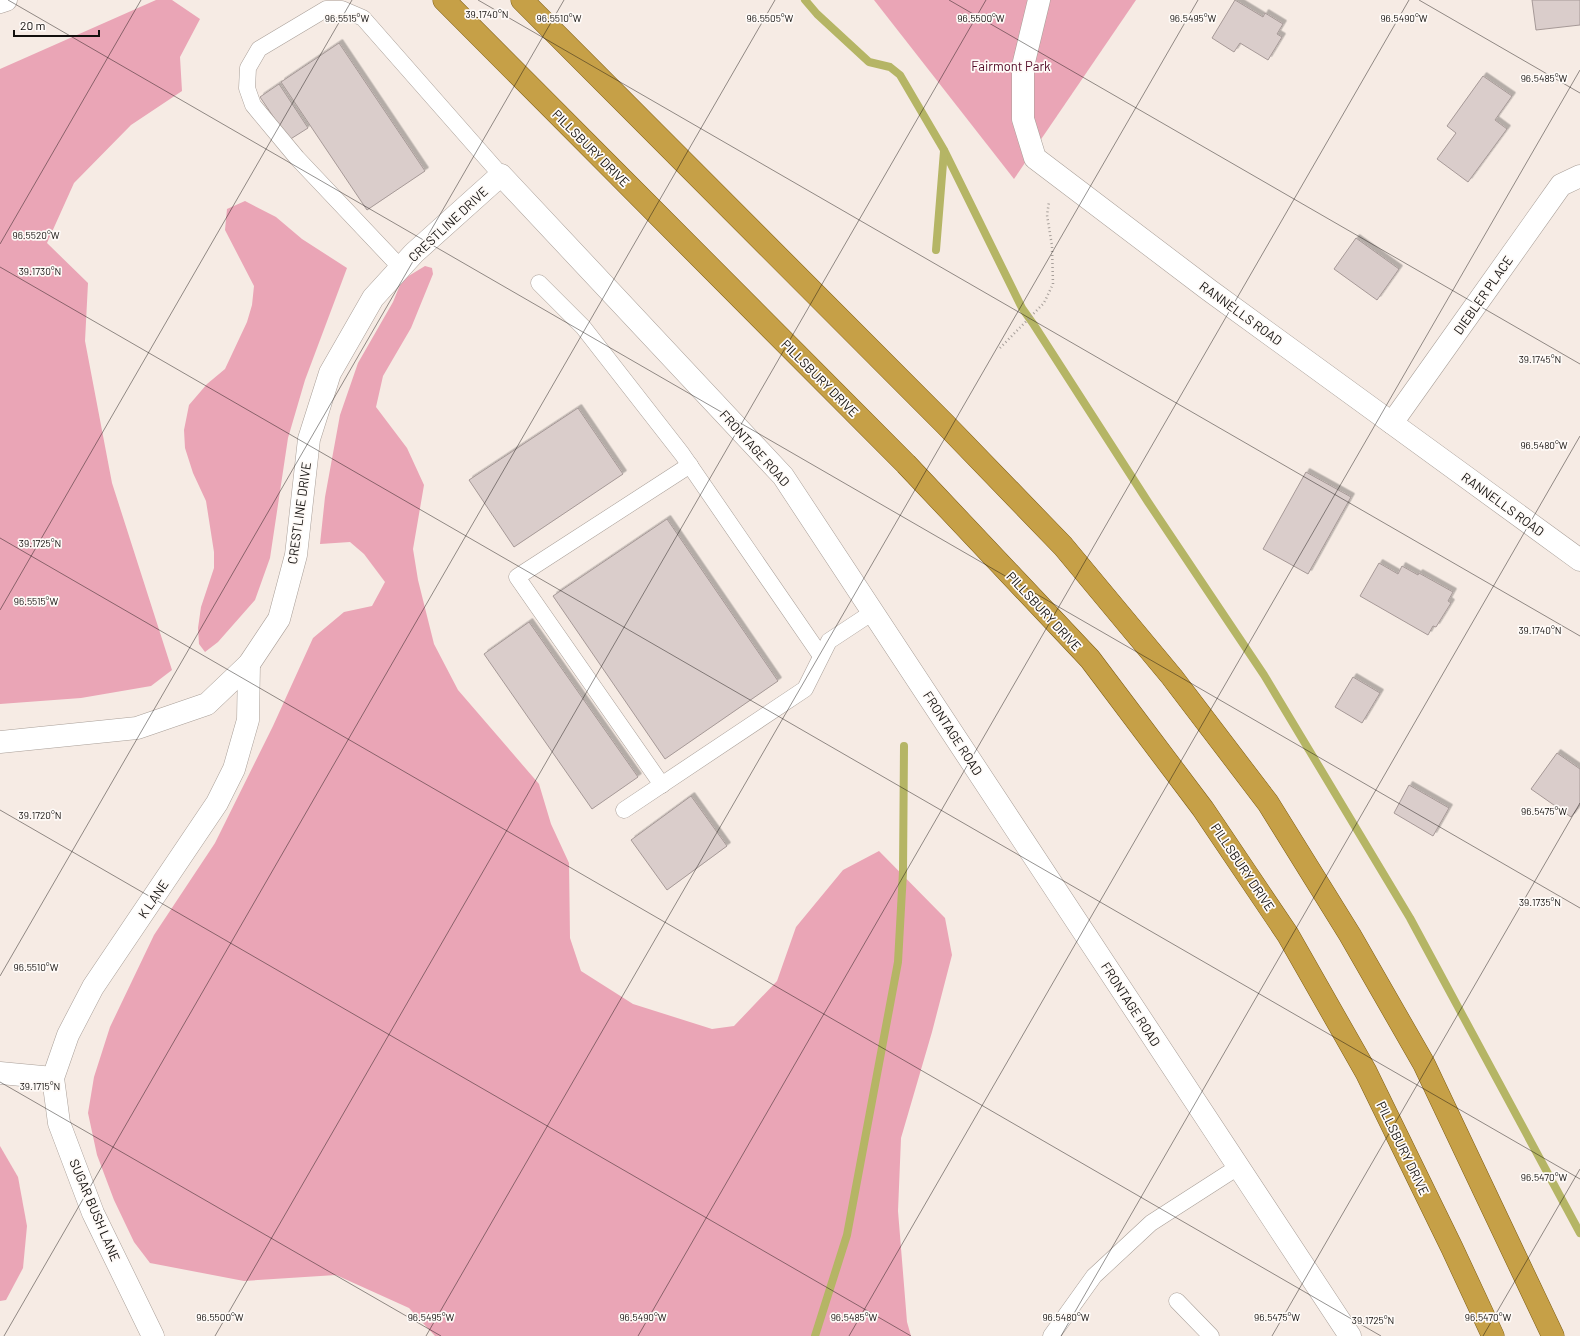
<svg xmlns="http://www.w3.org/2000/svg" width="1580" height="1336" font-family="Barlow,sans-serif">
<defs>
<filter id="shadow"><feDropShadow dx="3.5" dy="-3.5" stdDeviation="0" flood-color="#0004"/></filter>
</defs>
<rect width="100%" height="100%" fill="#f6ebe4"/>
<g fill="#eaa5b6">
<polygon points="156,0 172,0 200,19 180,57 182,91 131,125 74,183 47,243 88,283 85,341 112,483 172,670 151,686 81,698 0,704 0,69"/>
<polygon points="874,0 1136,0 1014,179"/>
<polygon points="245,201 276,217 302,239 347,268 305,380 288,438 270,558 255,600 218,642 205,652 199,644 198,628 201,607 214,568 214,552 206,501 193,473 185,448 184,430 189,405 207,384 225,369 247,322 252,305 254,286 225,230 227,209"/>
<polygon points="425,266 432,268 433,274 411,328 383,376 376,407 407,448 424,485 413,549 418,580 434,644 458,690 539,784 551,824 569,863 570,938 581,971 633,1004 712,1029 734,1026 777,981 796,927 843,870 879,851 945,918 952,955 932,1032 901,1138 898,1211 907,1322 911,1336 435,1336 409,1308 336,1275 244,1281 150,1263 134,1242 114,1200 97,1155 88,1113 94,1077 110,1027 154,935 215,843 273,726 313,638 344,612 372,606 385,582 364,554 350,542 320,544 325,497 340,415 358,363 393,302 402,280"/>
<polygon points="0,1146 18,1177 27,1226 23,1268 6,1300 0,1301"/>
</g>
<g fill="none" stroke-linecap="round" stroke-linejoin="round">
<g stroke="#b5b565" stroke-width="8">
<polyline points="805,0 817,14 869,62 890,67 900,75 944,150 1022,308 1034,325 1148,502 1264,675 1410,918 1580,1233"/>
<polyline points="936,250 944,151"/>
<polyline points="815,1336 847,1235 898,962 903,872 904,746"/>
</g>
</g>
<g fill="#dacdcb" stroke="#a69997" filter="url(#shadow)">
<polygon points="1235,0 1263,17 1265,13 1283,24 1277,34 1282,37 1268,60 1240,43 1234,52 1212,38"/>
<polygon points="1532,0 1580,0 1580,25 1536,30"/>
<polygon points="339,43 425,171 367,210 281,82"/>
<polygon points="1483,76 1512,96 1495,120 1507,129 1468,182 1437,159 1456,133 1447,126"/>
<polygon points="279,84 308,128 289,140 260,97"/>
<polygon points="1356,238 1399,269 1377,300 1334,269"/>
<polygon points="578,408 623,474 514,547 469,480"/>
<polygon points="1306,472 1351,497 1308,574 1263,549"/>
<polygon points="667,519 778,681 665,759 553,596"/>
<polygon points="1379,563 1398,574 1402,566 1418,575 1419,573 1453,592 1448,601 1451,603 1436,627 1433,626 1428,635 1360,596"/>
<polygon points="529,622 638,777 592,809 484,654"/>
<polygon points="1353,677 1380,693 1362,723 1335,707"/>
<polygon points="1557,753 1580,769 1580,805 1571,817 1531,789"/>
<polygon points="1409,785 1449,808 1433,836 1394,813"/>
<polygon points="691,796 727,846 667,890 631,840"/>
</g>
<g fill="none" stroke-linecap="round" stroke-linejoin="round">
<g stroke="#a99f98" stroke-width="17">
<g id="service">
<polyline points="401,268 297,158 253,105 247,88 248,68 259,49 326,9 342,9 363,18 501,175"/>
<polyline points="539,283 583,327 682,454 821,656"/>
<polyline points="662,785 517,577 690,465"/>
<polyline points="624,810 805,689 829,641 873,612"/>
<polyline points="1177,1301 1211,1336"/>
<polyline points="1051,1336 1094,1276 1151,1223 1238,1167"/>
</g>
</g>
<g stroke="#a99f98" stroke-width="23">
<g id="minor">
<polyline points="1039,0 1023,66 1023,119 1035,158 1209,290 1580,560"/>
<polyline points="1392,423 1561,185 1580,176"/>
<polyline points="0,742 137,728 207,704 249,664 279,619 296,555 309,439 330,373 373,298 414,253 501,175 783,476 1350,1336"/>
<polyline points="0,1073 53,1078"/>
<polyline points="153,1336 93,1213 59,1123 53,1078 68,1035 93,987 217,803 234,769 248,720 249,664"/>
</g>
</g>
<g stroke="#a99f98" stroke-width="23">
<polyline id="tertiary" points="0,2 6,0"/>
</g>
<g stroke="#7e5e15" stroke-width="23">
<g id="trunk">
<polyline points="444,0 906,464 1090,659 1203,809 1288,935 1366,1072 1452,1248 1493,1336"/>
<polyline points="522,0 945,424 1063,546 1172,677 1268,803 1350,935 1424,1064 1553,1336"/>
</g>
</g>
<polyline stroke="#a79f9a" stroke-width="2.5" stroke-dasharray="1 3" stroke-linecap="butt" points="1000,348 1044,303 1053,284 1052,246 1047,215 1049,202"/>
<use href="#service" stroke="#fff" stroke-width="16"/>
<use href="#minor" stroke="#fff" stroke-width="22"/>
<use href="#tertiary" stroke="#fff" stroke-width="22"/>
<use href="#trunk" stroke="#c6a047" stroke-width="22"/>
</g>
<path fill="none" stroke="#13100e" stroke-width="1" stroke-opacity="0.45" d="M8 0 1580 908M478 0 1580 636M949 0 1580 364M1419 0 1580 93M0 244 141 0M0 267 1580 1179M0 538 1381 1336M0 610 352 0M0 810 911 1336M0 976 564 0M0 1082 441 1336M4 1336 775 0M215 1336 986 0M426 1336 1198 0M638 1336 1409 0M849 1336 1580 70M1061 1336 1580 436M1272 1336 1580 803M1483 1336 1580 1169"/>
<g text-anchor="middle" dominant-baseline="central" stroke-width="3.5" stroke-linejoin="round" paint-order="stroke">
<g font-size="13" fill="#540b28" stroke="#fefaf7">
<text x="1011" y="66">Fairmont Park</text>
</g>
<g font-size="13" fill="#13100e" stroke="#fefaf7">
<text transform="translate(591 148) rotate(45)">PILLSBURY DRIVE</text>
<text transform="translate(448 224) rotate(-43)">CRESTLINE DRIVE</text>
<text transform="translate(1483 295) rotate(-55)">DIEBLER PLACE</text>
<text transform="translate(1241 313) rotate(36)">RANNELLS ROAD</text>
<text transform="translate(820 378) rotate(45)">PILLSBURY DRIVE</text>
<text transform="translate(755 448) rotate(48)">FRONTAGE ROAD</text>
<text transform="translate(1503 504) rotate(36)">RANNELLS ROAD</text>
<text transform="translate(299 513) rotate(-82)">CRESTLINE DRIVE</text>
<text transform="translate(1044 611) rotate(47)">PILLSBURY DRIVE</text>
<text transform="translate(953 733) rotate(57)">FRONTAGE ROAD</text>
<text transform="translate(1243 867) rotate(56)">PILLSBURY DRIVE</text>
<text transform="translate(153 899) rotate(-56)">K LANE</text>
<text transform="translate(1131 1004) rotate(57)">FRONTAGE ROAD</text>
<text transform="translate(1403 1148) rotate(64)">PILLSBURY DRIVE</text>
<text transform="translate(95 1210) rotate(67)">SUGAR BUSH LANE</text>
</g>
</g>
<g font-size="10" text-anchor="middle" fill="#13100e" stroke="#fefaf7" stroke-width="3.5" stroke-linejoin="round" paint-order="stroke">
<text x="487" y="18">39.1740°N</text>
<text x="559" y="22">96.5510°W</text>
<text x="347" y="22">96.5515°W</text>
<text x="770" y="22">96.5505°W</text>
<text x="981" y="22">96.5500°W</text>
<text x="1193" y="22">96.5495°W</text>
<text x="1404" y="22">96.5490°W</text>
<text x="1544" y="82">96.5485°W</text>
<text x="36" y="239">96.5520°W</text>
<text x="40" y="275">39.1730°N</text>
<text x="1540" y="363">39.1745°N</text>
<text x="1544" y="449">96.5480°W</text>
<text x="40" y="547">39.1725°N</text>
<text x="36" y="605">96.5515°W</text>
<text x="1540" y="634">39.1740°N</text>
<text x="1544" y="815">96.5475°W</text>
<text x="40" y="819">39.1720°N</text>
<text x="1540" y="906">39.1735°N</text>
<text x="36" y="971">96.5510°W</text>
<text x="40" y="1090">39.1715°N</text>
<text x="1544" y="1181">96.5470°W</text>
<text x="220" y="1321">96.5500°W</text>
<text x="431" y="1321">96.5495°W</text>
<text x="643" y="1321">96.5490°W</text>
<text x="854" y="1321">96.5485°W</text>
<text x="1066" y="1321">96.5480°W</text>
<text x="1277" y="1321">96.5475°W</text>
<text x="1488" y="1321">96.5470°W</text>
<text x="1373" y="1324">39.1725°N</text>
</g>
<path d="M14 30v6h85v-6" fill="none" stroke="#13100e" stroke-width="2"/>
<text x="20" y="30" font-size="12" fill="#13100e" stroke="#fefaf7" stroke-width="3" paint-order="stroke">20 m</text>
</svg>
